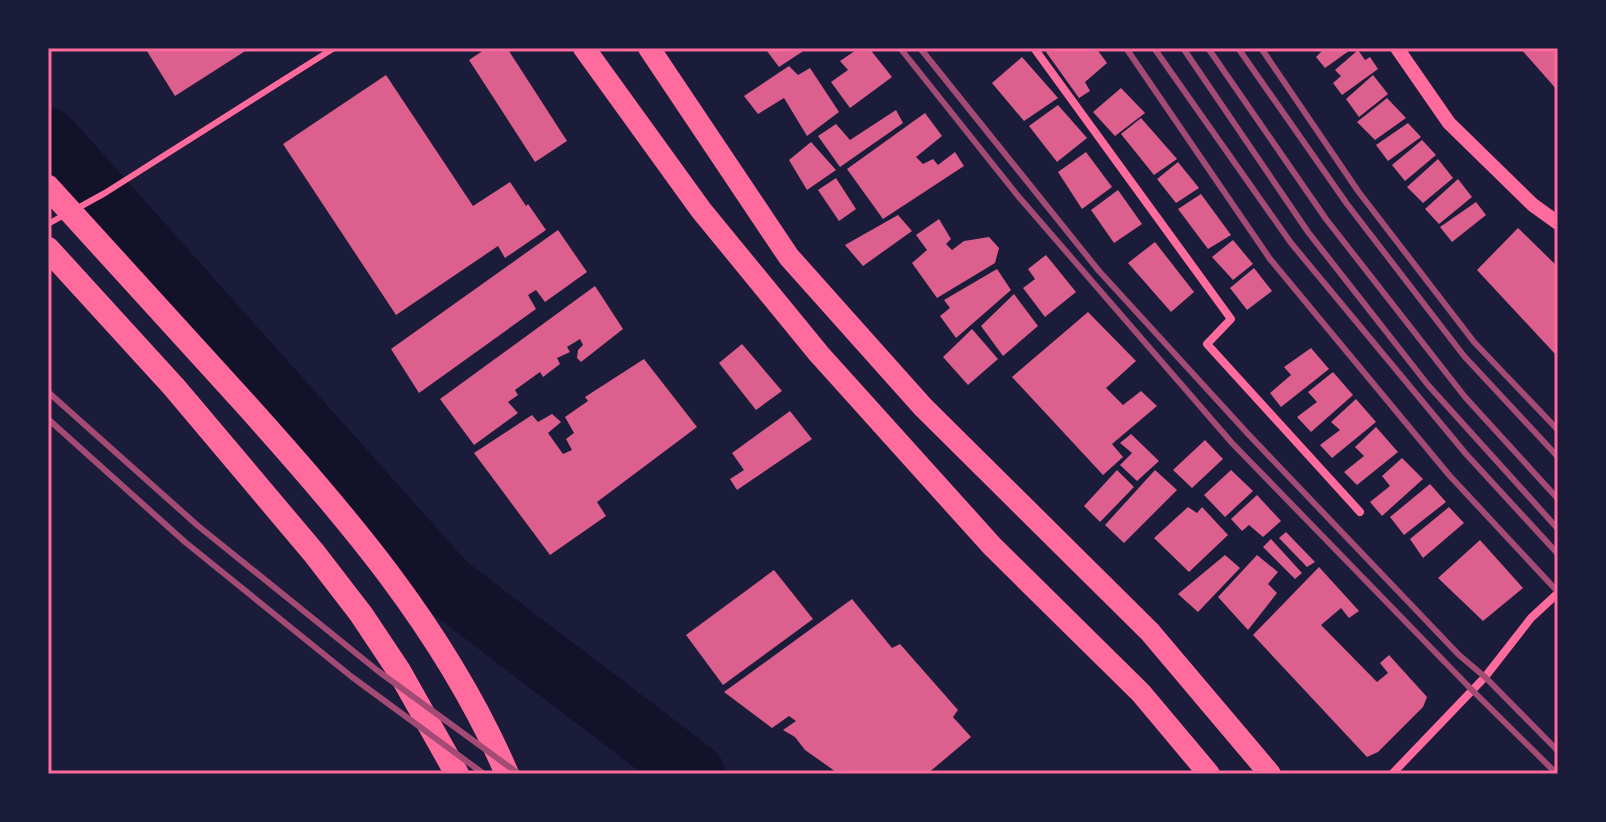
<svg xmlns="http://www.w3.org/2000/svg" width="1606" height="822" font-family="'Exo 2',sans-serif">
<rect width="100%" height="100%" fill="#1b1b3a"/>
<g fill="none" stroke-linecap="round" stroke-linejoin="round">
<polyline stroke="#12122b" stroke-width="62" points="48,139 446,585 694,774"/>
</g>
<g fill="#dd5f8e">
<polygon points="145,48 250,48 175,96"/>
<polygon points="487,48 507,48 567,141 535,162 469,60"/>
<polygon points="759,48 808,48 779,67 767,51 759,51"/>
<polygon points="859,48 869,48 892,77 850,108 831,82 848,70 840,61"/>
<polygon points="1052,48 1096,48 1107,63 1085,82 1090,91 1079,98 1046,52"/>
<polygon points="1325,48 1353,48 1325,68 1316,57"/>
<polygon points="1520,48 1558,48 1558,91"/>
<polygon points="1358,50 1365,60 1370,57 1378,69 1342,95 1333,83 1341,76 1335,70"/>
<polygon points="1022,57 1058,98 1024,121 992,83"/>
<polygon points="789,66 798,75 810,68 839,112 807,136 784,98 758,114 744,96"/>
<polygon points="386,75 473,206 510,182 526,206 528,204 546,230 505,258 498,246 396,315 283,144"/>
<polygon points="1373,75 1388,94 1359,117 1346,99"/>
<polygon points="1121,88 1145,113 1115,136 1093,112"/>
<polygon points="1387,98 1406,118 1375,140 1357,122"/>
<polygon points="1058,105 1087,138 1057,162 1029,126"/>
<polygon points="896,110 903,123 840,167 818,136 836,124 850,140"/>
<polygon points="925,113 942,136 916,157 923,164 933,159 938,165 955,152 964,166 883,219 847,169"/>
<polygon points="1141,118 1177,159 1154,175 1121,134"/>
<polygon points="1408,123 1421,137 1388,161 1376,145"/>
<polygon points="1422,140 1436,155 1405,181 1392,165"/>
<polygon points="811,142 836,170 807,190 789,160"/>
<polygon points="1086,152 1112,187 1082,209 1058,172"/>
<polygon points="1438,159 1453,178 1423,203 1407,187"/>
<polygon points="1178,162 1199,188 1176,203 1157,179"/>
<polygon points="836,178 856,209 839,221 818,190"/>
<polygon points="1458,179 1472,197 1439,224 1425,209"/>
<polygon points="1118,190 1142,224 1114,243 1091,210"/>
<polygon points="1201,194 1231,235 1208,249 1178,209"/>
<polygon points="1476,202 1486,215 1452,242 1440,227"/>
<polygon points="898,215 912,231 863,266 845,245"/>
<polygon points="939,219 951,239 946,244 952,250 964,241 989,237 999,248 995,263 937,298 912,263 927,250 916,235"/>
<polygon points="1518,228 1558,267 1558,353 1556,355 1477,270"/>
<polygon points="558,230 587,272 545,302 536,290 528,295 536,309 419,393 391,349"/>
<polygon points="1233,240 1253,264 1233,280 1212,257"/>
<polygon points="1155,242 1194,292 1171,312 1128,263"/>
<polygon points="1046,255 1076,292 1045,317 1023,288 1035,279 1028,269"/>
<polygon points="1254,268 1272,291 1247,310 1230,288"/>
<polygon points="997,269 1011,290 956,338 940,316 950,308 944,300"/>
<polygon points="595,286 623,329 581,362 577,358 578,350 583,345 580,339 567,347 570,352 557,358 560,364 543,377 540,372 515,390 518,395 508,402 518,413 474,445 440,399"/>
<polygon points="1014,294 1038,326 1003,356 981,326"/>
<polygon points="1088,312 1136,361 1106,388 1123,405 1141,391 1157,406 1112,444 1123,457 1103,475 1012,377"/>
<polygon points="972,329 998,359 968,385 943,357"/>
<polygon points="742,344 782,391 756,410 719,363"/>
<polygon points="1311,348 1329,369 1281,407 1270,393 1291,375 1284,367"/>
<polygon points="644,359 697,427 597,502 606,516 550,555 474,453 532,415 538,422 552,414 561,422 548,433 563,454 572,450 566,439 574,433 565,417 588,401 585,397"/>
<polygon points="1333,372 1353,395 1311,432 1297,417 1317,402 1308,392"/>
<polygon points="1356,399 1376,422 1332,458 1320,445 1340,430 1331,422"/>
<polygon points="790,411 812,439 737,490 730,479 744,470 732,453"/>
<polygon points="1376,427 1398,452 1357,485 1344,472 1364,456 1355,447"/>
<polygon points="1131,434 1159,461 1137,481 1120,465 1132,453 1120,443"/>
<polygon points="1205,440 1223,459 1192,488 1173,470"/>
<polygon points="1402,458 1423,479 1382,516 1370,502 1390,486 1382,476"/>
<polygon points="1117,470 1134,487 1100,522 1084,506"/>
<polygon points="1155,470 1177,490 1124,543 1105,525"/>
<polygon points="1231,470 1253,491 1225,517 1204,495"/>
<polygon points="1430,484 1446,502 1404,535 1390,517"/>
<polygon points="1257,495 1281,521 1263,537 1249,525 1242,531 1231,519"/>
<polygon points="1188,507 1197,513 1202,507 1228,535 1189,572 1154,538"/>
<polygon points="1449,507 1464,523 1423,558 1410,539"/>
<polygon points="1286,532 1315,562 1307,567 1279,538"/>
<polygon points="1271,539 1302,573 1295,579 1263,547"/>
<polygon points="1480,540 1523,588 1483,621 1438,578"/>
<polygon points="1225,555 1240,568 1198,612 1178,594"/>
<polygon points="1257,555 1278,572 1268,584 1277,593 1248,630 1218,597"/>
<polygon points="1319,567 1359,611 1349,618 1341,608 1321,625 1377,682 1388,673 1380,663 1389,655 1427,697 1423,707 1378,752 1367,757 1253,635"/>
<polygon points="774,570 813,619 723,685 686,635"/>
<polygon points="852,599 892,648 900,644 958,710 953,717 971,737 927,774 839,774 805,750 795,737 783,730 796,721 789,716 772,728 724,692"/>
</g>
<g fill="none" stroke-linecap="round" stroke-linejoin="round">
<g stroke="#ff6b9d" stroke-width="6">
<polyline points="76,209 105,193 334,48"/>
<polyline points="48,224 66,214"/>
</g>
<g stroke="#ff6b9d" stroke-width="8">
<polyline points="1034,48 1231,319 1207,344 1360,512"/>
<polyline points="1392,774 1485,677 1531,618 1558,593"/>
</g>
<polyline stroke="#ff6b9d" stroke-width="14" points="1397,48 1449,123 1533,205 1558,223"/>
<g stroke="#ff6b9d" stroke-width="22">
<polyline points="584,48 701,210 819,354 992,546 1141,693 1209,774"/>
<polyline points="649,48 789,257 923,407 1150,632 1270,774"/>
</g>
<g stroke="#ff6b9d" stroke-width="24">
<path d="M48 187C112 258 177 328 241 399 344 513 446 631 507 774"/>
<polyline points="48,249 174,387 314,553 361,614 399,671 457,774"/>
</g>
<g stroke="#a44b75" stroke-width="6">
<polyline points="900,48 1018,196 1232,443 1472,690 1557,774"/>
<polyline points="920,48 1099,271 1249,435 1459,655 1485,677 1558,751"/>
<polyline points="1126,48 1270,259 1449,475 1558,592"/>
<polyline points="1154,48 1291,243 1466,454 1558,554"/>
<polyline points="1183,48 1308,232 1428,385 1558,529"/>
<polyline points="1208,48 1326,219 1465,397 1558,499"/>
<polyline points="1238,48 1347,204 1464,356 1558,457"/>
<polyline points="1261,48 1358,191 1474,342 1558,430"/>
<polyline points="48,392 197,525 378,671 519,774"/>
<polyline points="48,419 185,542 352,677 484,774"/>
</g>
</g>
<rect width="1606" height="822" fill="none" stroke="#1b1b3a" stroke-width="100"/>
<rect x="50" y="50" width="1506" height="722" fill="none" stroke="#ff6b9d" stroke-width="3"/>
</svg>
